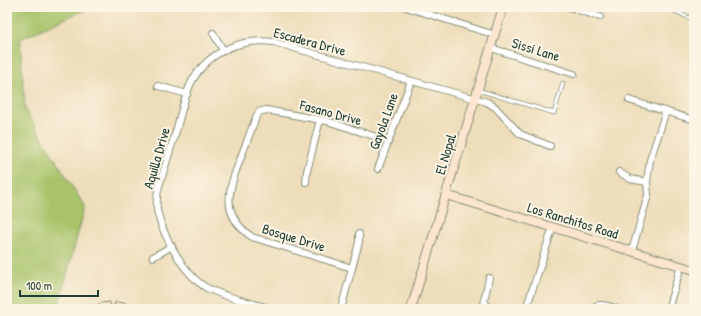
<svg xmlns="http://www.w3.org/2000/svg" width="701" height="316" font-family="'Patrick Hand',sans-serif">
<rect width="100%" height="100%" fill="#fcf5e5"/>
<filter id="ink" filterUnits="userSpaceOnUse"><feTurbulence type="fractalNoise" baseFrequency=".025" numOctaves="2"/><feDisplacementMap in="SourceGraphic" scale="8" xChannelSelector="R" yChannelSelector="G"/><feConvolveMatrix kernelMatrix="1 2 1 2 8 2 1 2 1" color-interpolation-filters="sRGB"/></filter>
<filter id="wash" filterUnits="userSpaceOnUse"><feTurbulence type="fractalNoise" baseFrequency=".012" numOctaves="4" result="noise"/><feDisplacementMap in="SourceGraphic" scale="16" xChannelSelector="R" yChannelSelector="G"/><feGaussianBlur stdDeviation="0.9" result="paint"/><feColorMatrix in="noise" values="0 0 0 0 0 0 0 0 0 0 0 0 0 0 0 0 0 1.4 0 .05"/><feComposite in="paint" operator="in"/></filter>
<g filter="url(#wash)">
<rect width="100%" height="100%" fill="#eeddba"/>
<polygon fill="#a8c369" stroke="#64804e" points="7,7 91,7 20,39 25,110 85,207 59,304 29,309 7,309"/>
<g id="blocks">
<g fill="#ce9fca">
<polygon points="110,302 111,309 99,309 98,305 100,303"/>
<polygon points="115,302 126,303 126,306 129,306 129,309 114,309"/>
<polygon points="93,305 95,309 85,309"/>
</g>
</g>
</g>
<g filter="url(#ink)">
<use href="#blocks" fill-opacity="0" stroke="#868d77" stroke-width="1"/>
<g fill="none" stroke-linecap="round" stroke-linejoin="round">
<g stroke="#868d77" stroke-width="4.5">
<g id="lane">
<polyline points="666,7 694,20"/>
<polyline points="478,90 554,113 563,83"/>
</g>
</g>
<g stroke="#868d77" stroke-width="8">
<g id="street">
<polyline points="406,7 495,35"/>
<polyline points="569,7 600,17"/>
<polyline points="213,33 223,50"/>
<polyline points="491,48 574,74"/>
<polyline points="158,86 187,94"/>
<polyline points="629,100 694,120"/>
<polyline points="378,169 411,81"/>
<polyline points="619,172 630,179 647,182"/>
<polyline points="306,182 307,171 320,120"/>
<polyline points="632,251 648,195 647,182 650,160 666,111"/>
<polyline points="153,257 172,246"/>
<path d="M352 268 252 237C220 215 228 190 240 160 245 146 251 131 256 117L259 112 266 110 327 121 389 141"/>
<polyline points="489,278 484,301 488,307 494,309"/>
<path d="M272 309C251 302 225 298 205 287 184 274 164 237 158 214 155 205 157 195 159 186 165 167 171 147 177 128 181 112 185 95 192 81 208 52 240 38 273 42L487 102 495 107 520 134 550 146"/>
<polyline points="341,309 359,242 359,234"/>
<polyline points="526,309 553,227"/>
<path d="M591 309C599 302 609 306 617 309"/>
<polyline points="668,309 681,266"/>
</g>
</g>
<g stroke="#868d77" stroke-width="10">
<g id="secondary">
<polyline points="446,195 694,270"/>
<polyline points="411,309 503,7"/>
</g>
</g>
<use href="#lane" stroke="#fff" stroke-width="3"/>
<use href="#street" stroke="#fff" stroke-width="6"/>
<use href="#secondary" stroke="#fce5cf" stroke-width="8"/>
</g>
</g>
<g text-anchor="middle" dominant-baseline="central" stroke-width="4" stroke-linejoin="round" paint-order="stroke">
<g font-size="14" fill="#1f3d34" stroke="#fcf5e5">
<text transform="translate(310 41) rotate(15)">Escadera Drive</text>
<text transform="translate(536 49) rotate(17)">Sissi Lane</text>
<text transform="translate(331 112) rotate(15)">Fasano Drive</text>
<text transform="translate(383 121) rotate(-70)">Gayola Lane</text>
<text transform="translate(445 154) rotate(-73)">El Nopal</text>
<text transform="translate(156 158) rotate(-74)">Aquilla Drive</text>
<text transform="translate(573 220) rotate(17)">Los Ranchitos Road</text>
<text transform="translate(294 237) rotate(17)">Bosque Drive</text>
</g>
</g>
<rect width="701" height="316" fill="none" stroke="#fcf5e5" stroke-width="24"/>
<path d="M20 290v6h78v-6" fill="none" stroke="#1f3d34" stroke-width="2"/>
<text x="26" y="290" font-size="12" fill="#1f3d34" stroke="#fcf5e5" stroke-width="3" paint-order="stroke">100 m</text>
</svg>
